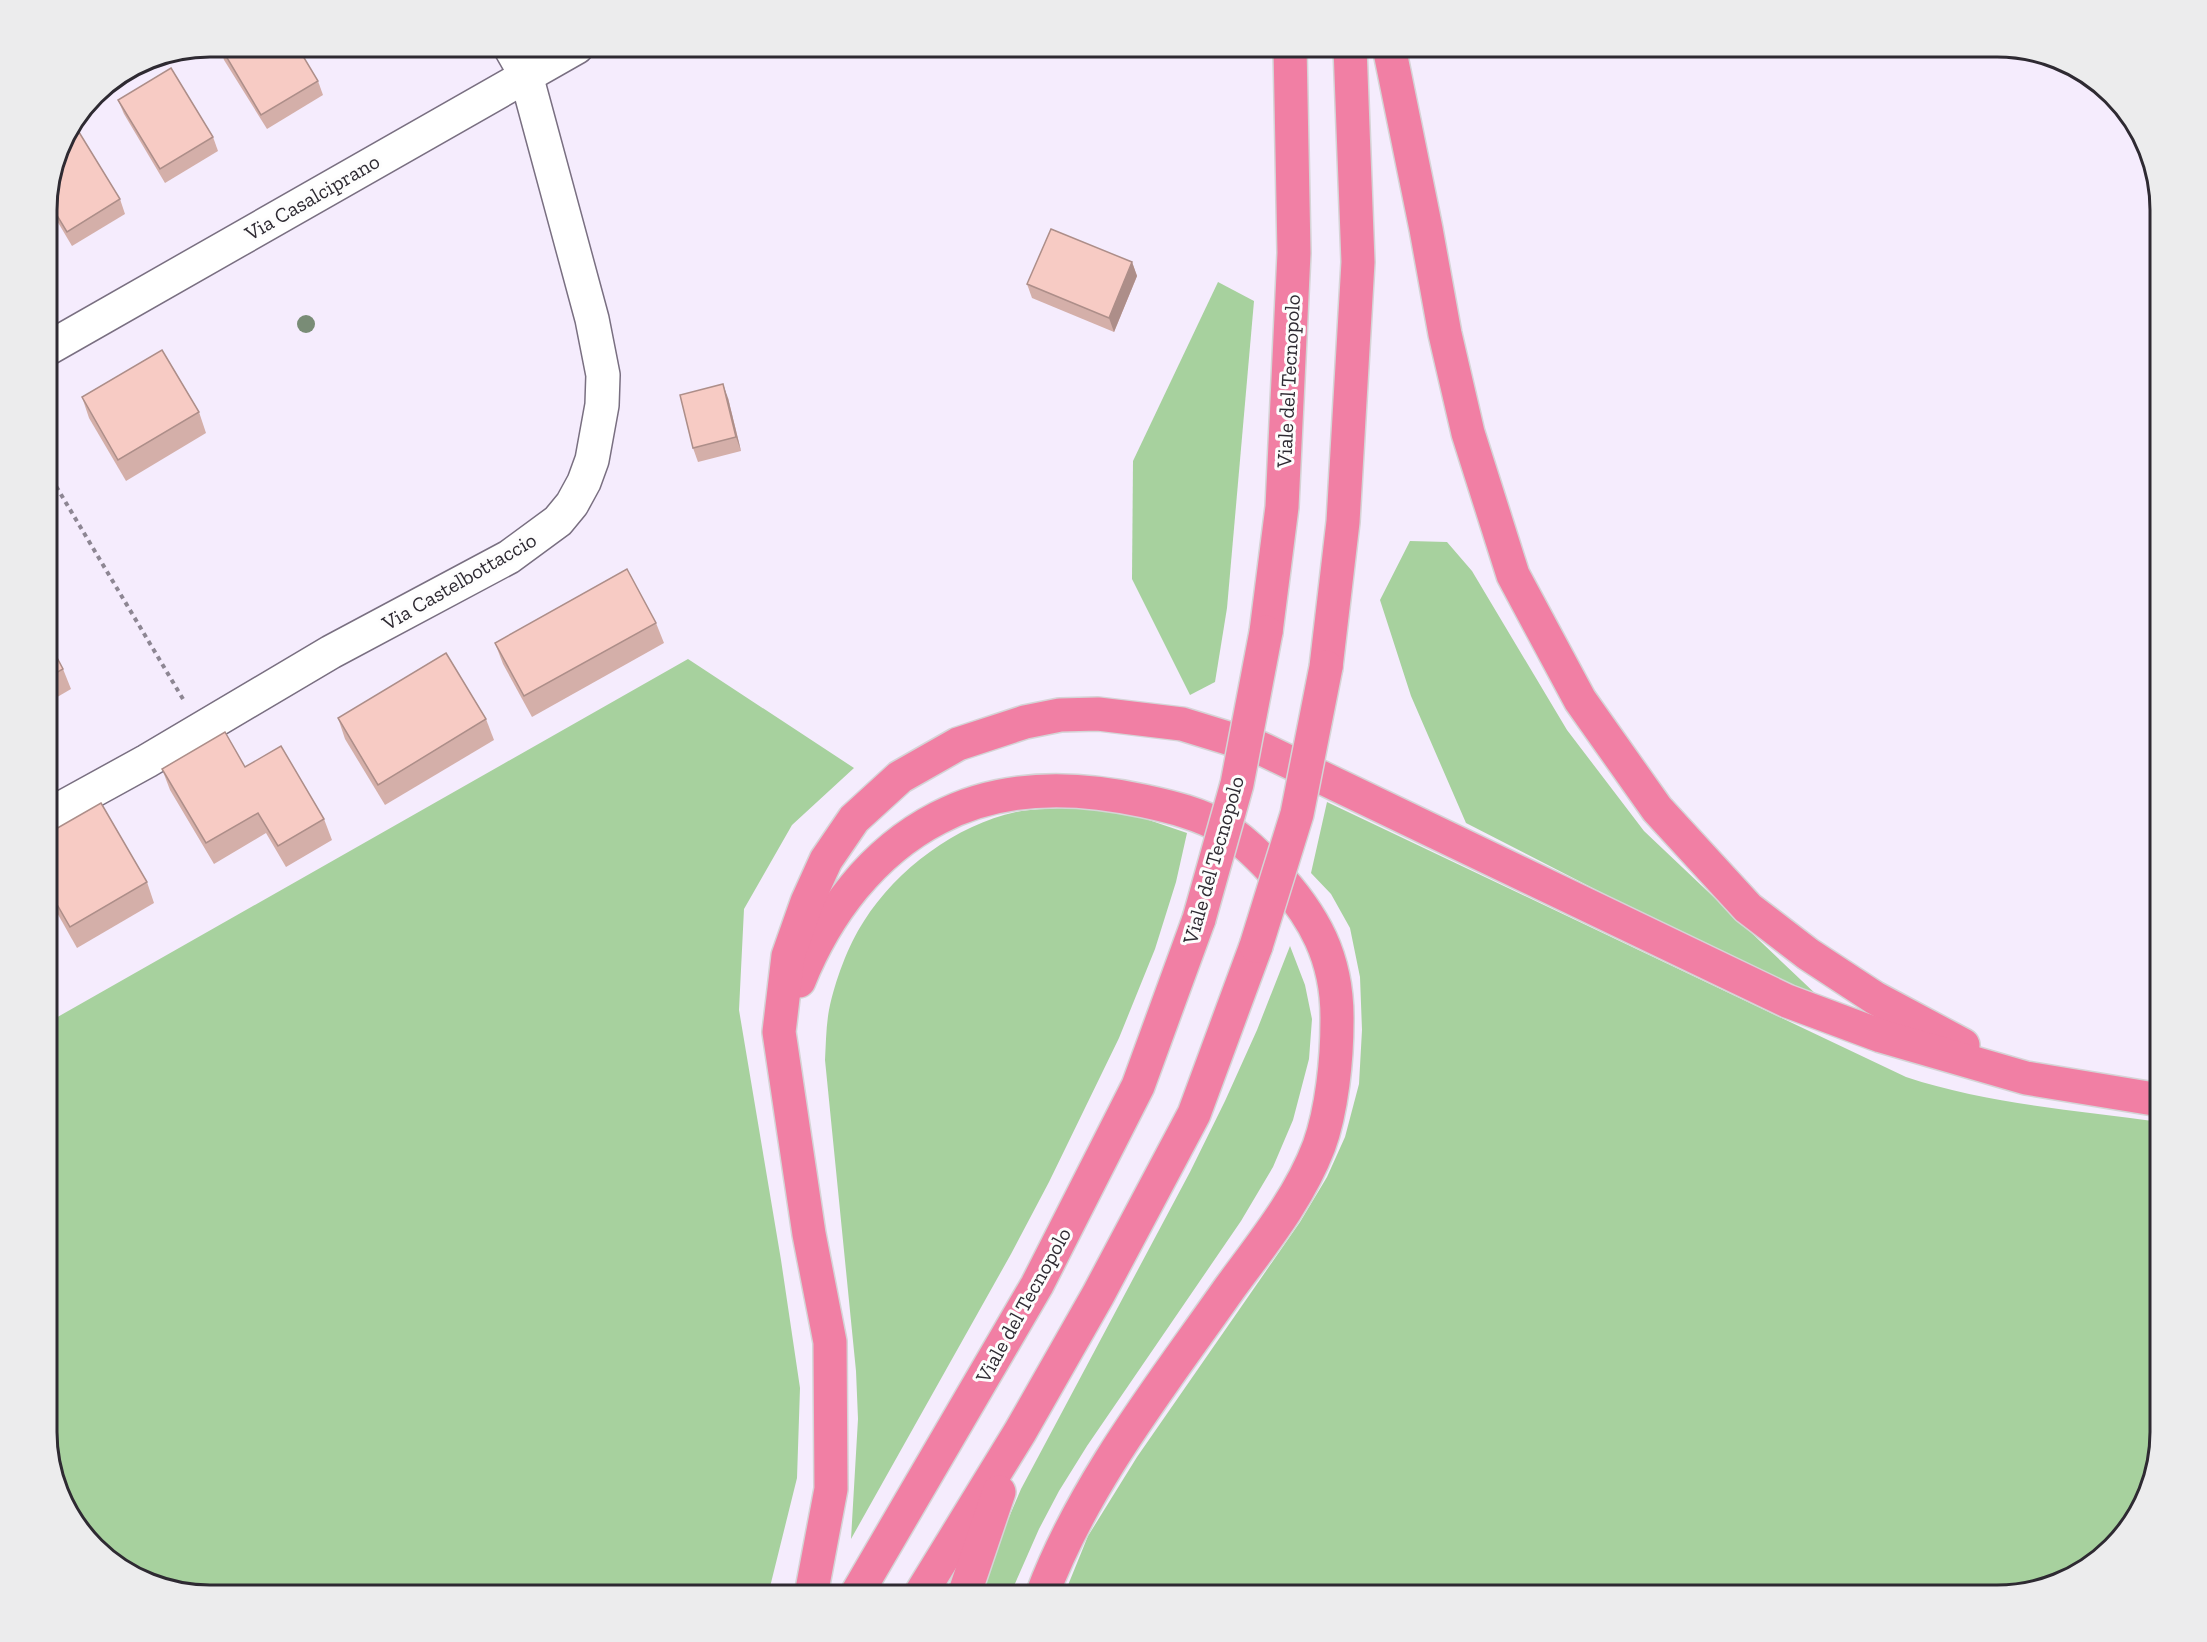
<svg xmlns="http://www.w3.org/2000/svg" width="2207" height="1642" font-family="'Zilla Slab',serif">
<rect width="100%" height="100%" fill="#f5ecfd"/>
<g fill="#a7d19e">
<polygon points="1218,282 1254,301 1227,608 1215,682 1190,695 1132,579 1133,461"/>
<polygon points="1410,541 1447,542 1472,571 1567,730 1644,831 1820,998 1725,956 1466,823 1411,696 1380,600"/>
<polygon points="688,659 854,768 792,825 744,909 739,1010 781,1260 800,1388 797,1478 768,1595 209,1595 157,1587 110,1562 63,1505 47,1443 47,1023"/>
<path d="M1327 802 1906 1077C1987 1104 2075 1110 2160 1122V1433L2152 1485 2127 1532 2069 1579 1997 1595H1064L1088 1536 1137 1457 1300 1222 1327 1177 1345 1137 1359 1084 1362 1030 1360 977 1350 928 1331 894 1311 873Z"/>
<path d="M1062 808 1107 810 1143 818 1187 833 1176 882 1155 949 1119 1038 1049 1182 1011 1254 851 1539 858 1419 856 1371 825 1060C826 1043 826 1026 829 1010 835 981 848 945 864 921 897 869 956 825 1016 812 1031 809 1047 809 1062 808Z"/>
<polygon points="1290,946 1305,985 1312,1019 1309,1059 1293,1120 1273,1167 1241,1221 1087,1446 1059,1491 1039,1529 1010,1595 976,1595 1021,1489 1190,1172 1225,1101 1257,1030"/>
</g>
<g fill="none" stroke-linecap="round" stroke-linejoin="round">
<g stroke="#796f81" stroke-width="36">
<g id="street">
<polyline points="47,349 577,47"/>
<polyline points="47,816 147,761 331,652 509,557 558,521 572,504 584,482 592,460 602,405 603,375 592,319 526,75 510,47"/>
</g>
</g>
<g stroke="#d5d4d6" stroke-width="36">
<g id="highway">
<polyline points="1389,47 1426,229 1445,334 1468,433 1513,575 1580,700 1657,809 1748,908 1808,954 1875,998 1963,1045"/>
<polyline points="1266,632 1282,507 1294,253 1290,47"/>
<polyline points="1326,667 1343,522 1358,262 1350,47"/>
<path d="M799 981C826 914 872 852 938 818 1002 784 1076 786 1144 801 1172 807 1200 814 1224 828 1242 839 1258 855 1272 870 1314 915 1338 958 1337 1021 1337 1059 1332 1110 1319 1146 1299 1199 1262 1244 1229 1289 1161 1386 1084 1483 1042 1595"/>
<polyline points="811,1595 831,1489 830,1342 809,1234 779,1032 788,956 807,902 826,860 854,819 900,777 958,744 1025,722 1060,715 1098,714 1182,724 1260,748 1787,1001 1881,1036 2026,1078 2160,1100"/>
<polyline points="856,1595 1037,1285 1138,1086 1199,919"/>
<polyline points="920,1595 1020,1432 1098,1295 1194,1114 1256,946"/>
<polyline points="964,1595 999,1492"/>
</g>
</g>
<polyline stroke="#8d8693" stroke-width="4" stroke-dasharray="4.5 4.5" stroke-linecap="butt" points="47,471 183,699"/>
<use href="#street" stroke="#fff" stroke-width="33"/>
<use href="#highway" stroke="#f17fa4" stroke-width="33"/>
<g stroke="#d5d4d6" stroke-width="36" stroke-linecap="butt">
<g id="highway-bridge">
<polyline points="1199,919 1237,784 1266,632"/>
<polyline points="1256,946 1297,814 1326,667"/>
</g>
</g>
<use href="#highway-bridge" stroke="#f17fa4" stroke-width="33"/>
</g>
<circle fill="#798c76" cx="306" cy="324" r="9"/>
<g fill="#d4afa9">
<polygon points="220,46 318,81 323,95 267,129 224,60"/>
<polygon points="118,100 213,137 218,151 165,183 124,114"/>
<polygon points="47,199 120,199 125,214 72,246 47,204"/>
<polygon points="1132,262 1137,276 1114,332 1032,298 1027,284"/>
<polygon points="82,397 199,412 206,433 126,481 89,418"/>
<polygon points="728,398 741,451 698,462 693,448"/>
<polygon points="656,623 664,643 532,717 503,664 495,643"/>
<polygon points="47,639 63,669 71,689 47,703"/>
<polygon points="338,718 486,719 494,740 385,805 345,739"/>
<polygon points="245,767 324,819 332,840 286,867 266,833 214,864 170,790 162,769"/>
<polygon points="47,834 147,882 154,903 77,948 47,895"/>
</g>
<g fill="#ad8e89">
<polygon points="1132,262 1137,276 1114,332 1109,318"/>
<polygon points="723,384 728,398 741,451 736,437"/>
</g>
<g fill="#f7cbc4" stroke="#ad8e89" stroke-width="1.5">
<polygon points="220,46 297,46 318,81 261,115"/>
<polygon points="171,68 213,137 160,169 118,100"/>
<polygon points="74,124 120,199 67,232 47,199 63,137"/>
<polygon points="1051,229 1132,262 1109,318 1027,284"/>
<polygon points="162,350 199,412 118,460 82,397"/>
<polygon points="723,384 736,437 693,448 680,395"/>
<polygon points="627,569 656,623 524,696 495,643"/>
<polygon points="47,639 63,669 47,678"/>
<polygon points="446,653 486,719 378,785 338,718"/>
<polygon points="225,732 245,767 281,746 324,819 278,846 258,813 206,843 162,769"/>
<polygon points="101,803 147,882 70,927 47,887 47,834"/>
</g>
<g text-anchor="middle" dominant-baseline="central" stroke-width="6" stroke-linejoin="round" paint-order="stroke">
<g font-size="21" fill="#2e2a32" stroke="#fdfdfd">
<text transform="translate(312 197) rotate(-30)">Via Casalciprano</text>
<text transform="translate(1288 381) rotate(-87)">Viale del Tecnopolo</text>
<text transform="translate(459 581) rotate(-30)">Via Castelbottaccio</text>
<text transform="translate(1213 860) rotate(-74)">Viale del Tecnopolo</text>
<text transform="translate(1023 1305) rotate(-61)">Viale del Tecnopolo</text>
</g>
</g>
<path d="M0 0H2207V1642H0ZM210 57H1997A153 153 0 0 1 2150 210V1432A153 153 0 0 1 1997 1585H210A153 153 0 0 1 57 1432V210A153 153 0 0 1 210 57Z" fill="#ececed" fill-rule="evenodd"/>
<path fill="none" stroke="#2e2a32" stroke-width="3" d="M210 57H1997A153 153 0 0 1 2150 210V1432A153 153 0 0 1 1997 1585H210A153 153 0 0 1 57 1432V210A153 153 0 0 1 210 57Z"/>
</svg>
